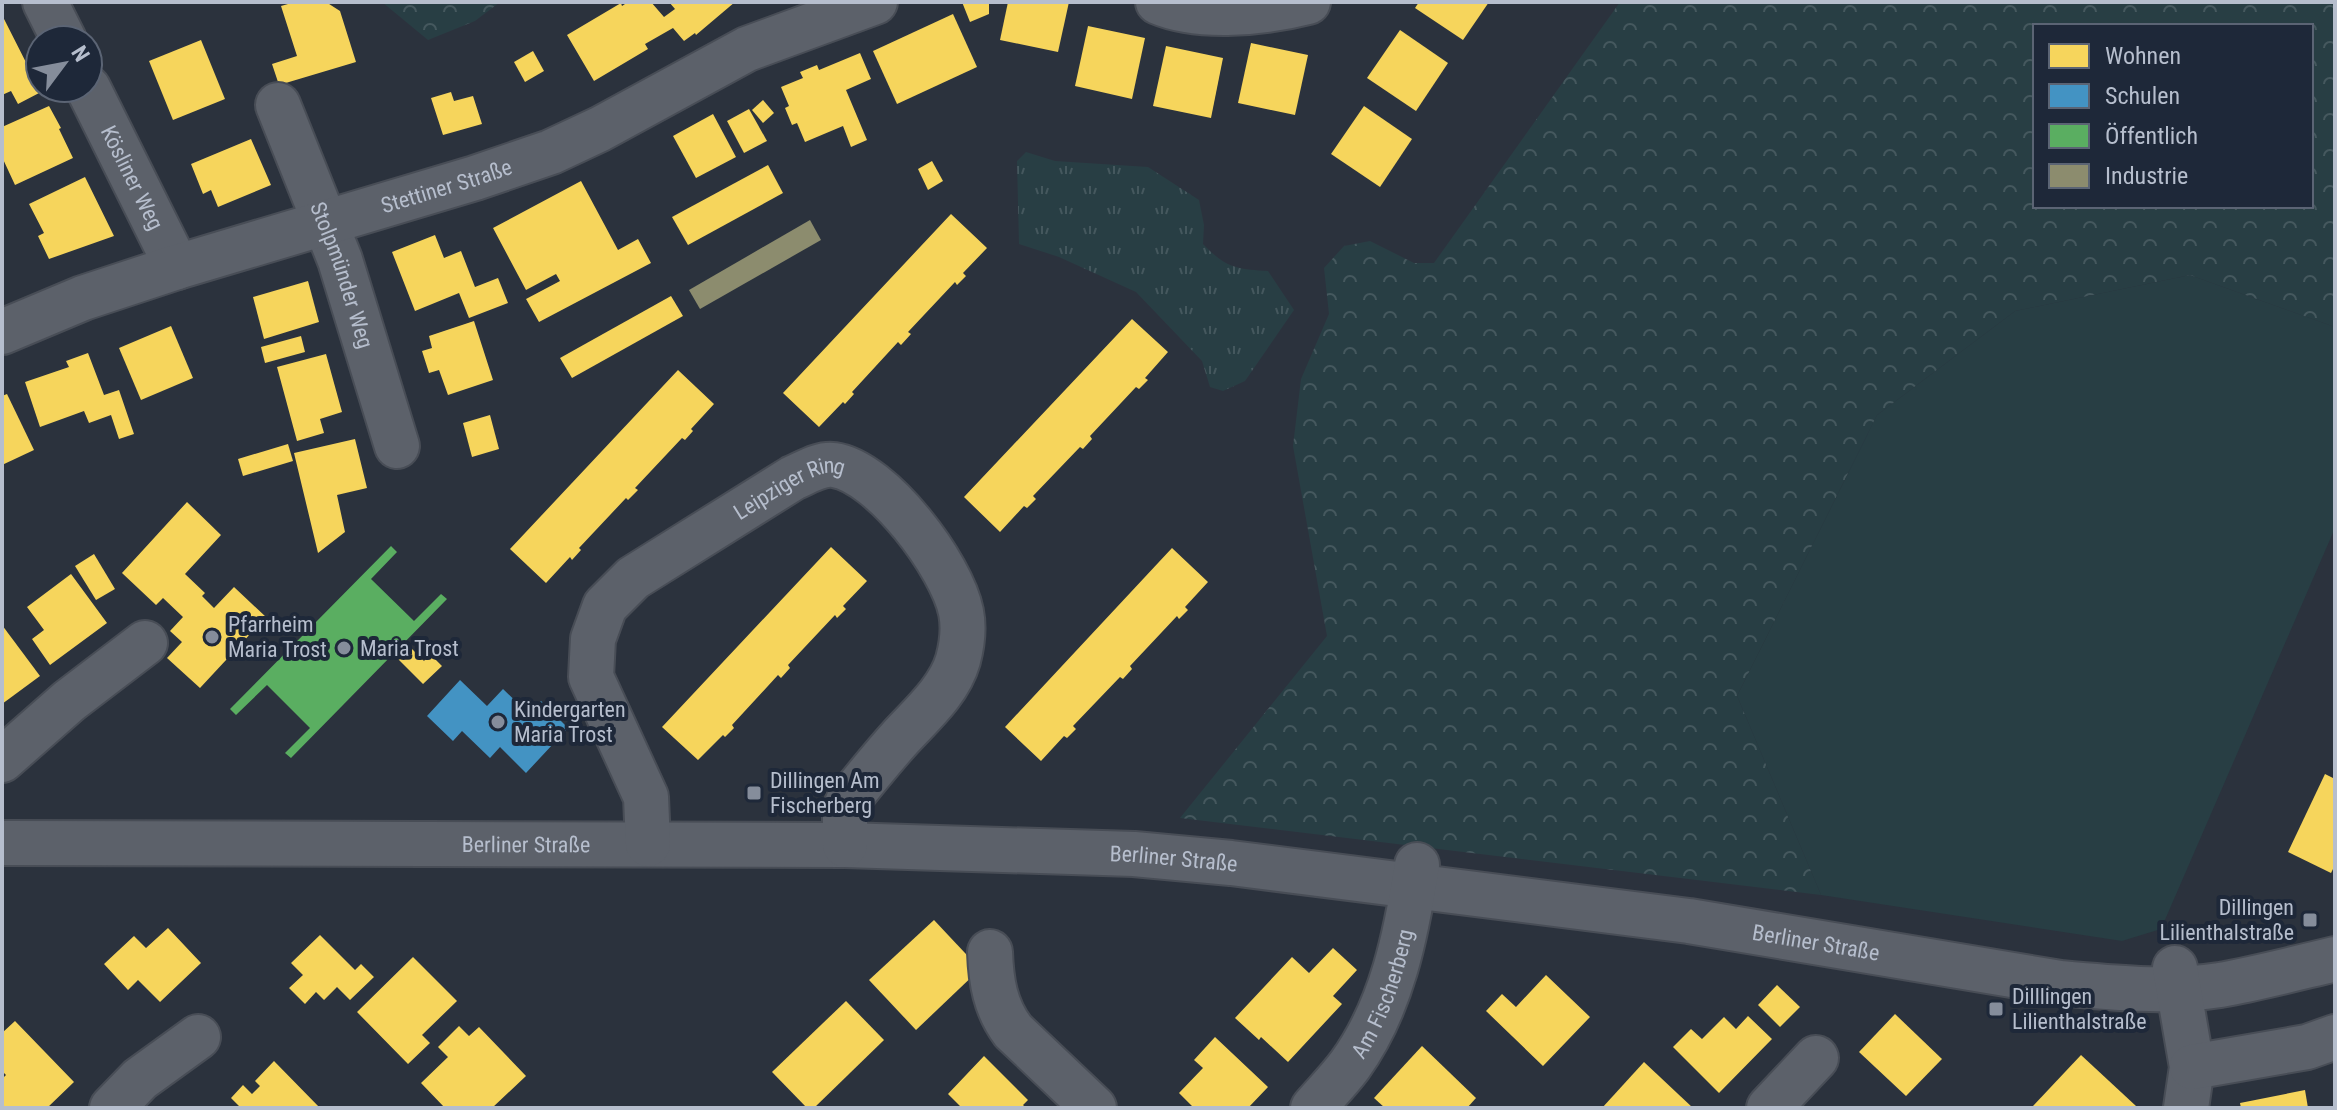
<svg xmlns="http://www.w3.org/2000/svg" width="2337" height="1110" font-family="'Roboto Condensed',sans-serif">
<defs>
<pattern id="forest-crowns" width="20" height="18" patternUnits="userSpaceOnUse" patternTransform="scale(2)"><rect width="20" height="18" fill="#283e44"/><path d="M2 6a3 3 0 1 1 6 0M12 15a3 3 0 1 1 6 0" fill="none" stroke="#45585e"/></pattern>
<pattern id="park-tufts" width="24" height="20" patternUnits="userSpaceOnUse" patternTransform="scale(2)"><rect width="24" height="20" fill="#283e44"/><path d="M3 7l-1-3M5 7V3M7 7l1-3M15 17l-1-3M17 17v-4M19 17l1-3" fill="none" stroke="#45585e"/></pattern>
</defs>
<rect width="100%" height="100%" fill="#2b323d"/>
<polygon fill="#283e44" points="2190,275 2335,327 2335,528 2161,929 2122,941 1821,895 1737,696 1877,415 2015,311"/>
<g fill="url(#forest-crowns)" fill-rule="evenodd">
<polygon points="382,2 500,2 475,21 428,40"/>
<path d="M1620 2H2335V327L2190 275 2015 311 1877 415 1737 696 1821 895 1180 818 1327 636 1293 446 1301 379 1329 314 1324 268 1344 246 1370 241 1414 263H1434ZM2035 26H2311V206H2035Z"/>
</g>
<path fill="url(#park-tufts)" d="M1026 152 1055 161 1148 167 1199 200 1204 225 1203 244C1226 268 1236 269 1268 271L1294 310 1245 381 1223 391 1210 387 1202 361 1136 292 1059 257 1019 244 1017 161Z"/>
<g fill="#f6d55c">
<polygon points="295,2 326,2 340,11 356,62 279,85 272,64 297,56 281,6"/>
<polygon points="628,2 651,2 664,17 675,9 669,2 735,2 696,35 695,33 684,41 673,28 645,44 648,49 594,81 567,35 621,3 622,6"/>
<polygon points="962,2 989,2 989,14 970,22"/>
<polygon points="1008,2 1069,2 1058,52 1000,40"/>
<polygon points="1419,2 1489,2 1463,40 1415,8"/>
<polygon points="953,14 977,67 897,104 873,51"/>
<polygon points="2,15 41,92 18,104 11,91 2,95"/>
<polygon points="1088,26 1145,38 1132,99 1075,86"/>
<polygon points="1400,30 1448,63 1416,111 1367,78"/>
<polygon points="201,40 225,99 173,120 149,61"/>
<polygon points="1251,43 1308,55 1295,115 1238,103"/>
<polygon points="1166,46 1223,58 1211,118 1153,106"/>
<polygon points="533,51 544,71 525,82 514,62"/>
<polygon points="860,53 871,79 846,90 867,140 851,147 843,126 805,142 797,123 792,125 785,108 789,106 781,87 803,78 800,72 817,65 819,70"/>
<polygon points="451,92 454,101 473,96 482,124 443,135 431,98"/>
<polygon points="763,100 774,113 763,123 752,110"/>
<polygon points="49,106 61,128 59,129 73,158 15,185 2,157 2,127"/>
<polygon points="1364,106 1412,139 1380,187 1331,154"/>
<polygon points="749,109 767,141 744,153 727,121"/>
<polygon points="713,114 736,157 696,178 673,136"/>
<polygon points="251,139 271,185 218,207 211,190 203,194 191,164"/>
<polygon points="932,161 943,181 928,190 918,169"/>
<polygon points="768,165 783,193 688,245 672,217"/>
<polygon points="85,177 114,236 49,259 38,236 44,233 29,204"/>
<polygon points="581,181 618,250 638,239 651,263 539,322 526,299 560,281 556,274 526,290 493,228"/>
<polygon points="951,214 987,248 963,273 966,276 957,285 955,282 908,332 911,334 901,345 898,342 852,392 854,394 845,404 843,402 819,427 783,393"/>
<polygon points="435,235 444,258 461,251 475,287 498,278 508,303 469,318 459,293 415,311 392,252"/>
<polygon points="308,281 319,322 264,339 253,297"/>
<polygon points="671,296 683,316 572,378 560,358"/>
<polygon points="1132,319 1168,352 1145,378 1148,380 1139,389 1136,387 1090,436 1092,439 1083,449 1080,447 1033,496 1036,499 1027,508 1024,506 1000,532 964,497"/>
<polygon points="474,321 493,380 448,395 439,370 429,373 422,351 432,348 429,336"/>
<polygon points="171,326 193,378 141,400 119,348"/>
<polygon points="301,336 305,352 265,363 261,347"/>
<polygon points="88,353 104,395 119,390 134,434 119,439 111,415 89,423 84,411 40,427 25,382 69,367 66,361"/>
<polygon points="326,354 342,412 320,419 324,433 297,441 277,367"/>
<polygon points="678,370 714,404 691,429 693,431 685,440 682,438 635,488 638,490 628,500 626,498 579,548 581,550 572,560 570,557 546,583 510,549"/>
<polygon points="7,394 34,450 2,465 2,396"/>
<polygon points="490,415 499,449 472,457 463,423"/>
<polygon points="355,439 367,488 337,495 345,532 318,553 294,453"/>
<polygon points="288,444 293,461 243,476 238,459"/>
<polygon points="187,502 221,535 185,574 205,593 202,596 214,608 234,587 266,617 200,688 167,658 182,642 170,631 183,617 163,598 156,605 122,573"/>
<polygon points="831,547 867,581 843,606 846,609 837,618 835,615 788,665 790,668 781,678 778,675 732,725 734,728 725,737 723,735 698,760 662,727"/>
<polygon points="1172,548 1208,582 1185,607 1188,610 1179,619 1177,616 1130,666 1132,669 1123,679 1120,677 1073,726 1076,729 1067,738 1064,736 1041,761 1005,727"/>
<polygon points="94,554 115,589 96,600 75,566"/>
<polygon points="71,574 107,623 50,665 32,639 44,630 27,607"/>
<polygon points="2,625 40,676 2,704"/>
<polygon points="405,642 424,661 430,654 442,666 423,684 393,654"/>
<polygon points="2325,774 2335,779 2335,865 2331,873 2288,852"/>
<polygon points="934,920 980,969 916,1030 869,980"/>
<polygon points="168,928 201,963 160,1002 138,980 128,990 104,964 134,936 146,948"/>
<polygon points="320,935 355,970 361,964 374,977 350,1000 337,987 324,1000 316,992 305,1004 289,988 303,975 291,963"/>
<polygon points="1333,948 1357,970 1333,996 1342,1004 1288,1062 1261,1037 1259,1040 1235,1018 1292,957 1309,973"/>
<polygon points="413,957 457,1001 422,1035 430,1043 408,1064 357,1012"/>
<polygon points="1546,975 1590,1017 1543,1066 1486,1011 1502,994 1516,1007"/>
<polygon points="1777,985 1800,1007 1780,1027 1758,1005"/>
<polygon points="846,1001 884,1040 814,1108 807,1108 772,1072"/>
<polygon points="1895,1014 1942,1059 1906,1096 1859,1052"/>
<polygon points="1748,1016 1772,1039 1719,1093 1673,1047 1691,1029 1702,1039 1724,1017 1736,1029"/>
<polygon points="15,1021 74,1082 47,1108 2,1108 2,1079 6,1075 2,1071 2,1033"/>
<polygon points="459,1026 469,1036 479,1027 526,1076 492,1108 445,1108 421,1083 448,1057 438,1047"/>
<polygon points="1215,1037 1268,1087 1248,1108 1194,1108 1179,1093 1203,1068 1194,1060"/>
<polygon points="1422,1046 1476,1098 1467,1108 1385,1108 1374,1098"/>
<polygon points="2081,1055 2136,1106 2134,1108 2036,1108 2033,1106"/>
<polygon points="984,1056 1028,1100 1023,1105 1026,1108 962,1108 948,1094"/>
<polygon points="274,1061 320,1108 241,1108 231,1098 243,1085 252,1094 260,1086 255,1081"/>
<polygon points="1644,1062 1693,1108 1602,1108"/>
<polygon points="2305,1090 2308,1108 2241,1108 2240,1103"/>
</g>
<polygon fill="#4393c3" points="460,680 487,706 503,689 529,714 541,701 568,728 526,773 500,747 490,758 462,731 453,741 427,716"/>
<polygon fill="#5aae61" points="391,546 397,552 371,579 414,621 441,594 447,599 291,758 285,753 310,728 267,685 236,715 230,709"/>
<polygon fill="#8c8c6e" points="810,220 821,240 700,309 689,290"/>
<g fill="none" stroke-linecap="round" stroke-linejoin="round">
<g stroke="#484d56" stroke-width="48">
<g id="minor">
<polyline points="45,2 64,40"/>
<path d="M1158 2C1200 20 1265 13 1308 2"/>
<path id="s1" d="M88 88 177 267"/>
<path id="s2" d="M278 105 340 260 397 446"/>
<path id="s3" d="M2 332 83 298 177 267 475 178 551 152 600 129 747 49 875 2"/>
<polyline points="2,760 69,701 145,643"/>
<path id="s4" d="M2 843 845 845 1134 854 1231 863 1689 921 2060 983C2113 988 2167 993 2220 985 2259 978 2297 968 2335 959"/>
<path id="s5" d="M648 844 646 797 591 677 593 639 605 606 633 578 793 478C805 473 820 463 834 465 882 472 952 566 961 612 964 627 962 645 958 660 949 691 921 715 900 738 882 758 866 778 849 799L845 809V845"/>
<path d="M990 952C991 981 995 1007 1013 1031L1094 1108"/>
<polyline points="2175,968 2192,1067 2186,1108"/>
<polyline points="2192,1067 2307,1047 2335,1037"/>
<polyline points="112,1108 140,1079 198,1037"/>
<path id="s6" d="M1313 1108C1325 1094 1339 1080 1350 1065 1392 1007 1406 935 1417 865"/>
<polyline points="1769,1108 1816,1058"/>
</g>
</g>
<use href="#minor" stroke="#5c616a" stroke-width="44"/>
</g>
<g fill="#858d9b" stroke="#1e2839" stroke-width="3">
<circle cx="212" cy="637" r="8"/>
<circle cx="344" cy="648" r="8"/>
<circle cx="498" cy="722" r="8"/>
<rect x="746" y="785" width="16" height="16" rx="4"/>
<rect x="2302" y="912" width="16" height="16" rx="4"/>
<rect x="1988" y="1001" width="16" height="16" rx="4"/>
</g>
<g text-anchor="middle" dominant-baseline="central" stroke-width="8" stroke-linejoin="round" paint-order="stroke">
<g font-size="22" fill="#b6becd" stroke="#1e2839">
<text stroke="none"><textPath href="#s1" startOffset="100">Kösliner Weg</textPath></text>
<text stroke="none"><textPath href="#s3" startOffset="468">Stettiner Straße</textPath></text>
<text stroke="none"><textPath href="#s2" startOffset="182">Stolpmünder Weg</textPath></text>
<text stroke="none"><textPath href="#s5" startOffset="474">Leipziger Ring</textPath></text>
<text stroke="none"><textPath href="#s4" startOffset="524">Berliner Straße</textPath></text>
<text stroke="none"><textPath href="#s4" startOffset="1172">Berliner Straße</textPath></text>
<text stroke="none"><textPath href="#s4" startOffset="1820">Berliner Straße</textPath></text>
<text stroke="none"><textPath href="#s6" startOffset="136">Am Fischerberg</textPath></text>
</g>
<g font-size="22" fill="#b6becd" stroke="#1e2839" text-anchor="start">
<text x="228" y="624">Pfarrheim<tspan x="228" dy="25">Maria Trost</tspan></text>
<text x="360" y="648">Maria Trost</text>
<text x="514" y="709">Kindergarten<tspan x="514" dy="25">Maria Trost</tspan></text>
<text x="770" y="780">Dillingen Am<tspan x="770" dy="25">Fischerberg</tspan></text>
<text x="2294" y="907" text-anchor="end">Dillingen<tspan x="2294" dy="25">Lilienthalstraße</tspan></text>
<text x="2012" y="996">Dilllingen<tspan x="2012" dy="25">Lilienthalstraße</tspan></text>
</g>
</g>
<rect width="2337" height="1110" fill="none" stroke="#b6becd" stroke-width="8"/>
<rect x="2033" y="24" width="280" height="184" fill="#1e2839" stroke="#5b6474" stroke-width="2"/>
<rect x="2049" y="44" width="40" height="24" fill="#f6d55c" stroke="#5b6474" stroke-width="2"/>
<text x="2105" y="64" font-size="24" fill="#b6becd">Wohnen</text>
<rect x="2049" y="84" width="40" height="24" fill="#4393c3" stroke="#5b6474" stroke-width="2"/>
<text x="2105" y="104" font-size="24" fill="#b6becd">Schulen</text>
<rect x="2049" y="124" width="40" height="24" fill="#5aae61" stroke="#5b6474" stroke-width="2"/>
<text x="2105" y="144" font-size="24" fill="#b6becd">Öffentlich</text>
<rect x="2049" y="164" width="40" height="24" fill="#8c8c6e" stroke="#5b6474" stroke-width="2"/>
<text x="2105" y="184" font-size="24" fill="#b6becd">Industrie</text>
<g transform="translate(64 64) rotate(58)"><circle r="38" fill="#1e2839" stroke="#5b6474" stroke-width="2"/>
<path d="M0-6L14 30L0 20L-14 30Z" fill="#858d9b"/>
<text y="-12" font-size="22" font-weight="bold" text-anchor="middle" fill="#b6becd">N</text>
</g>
</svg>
